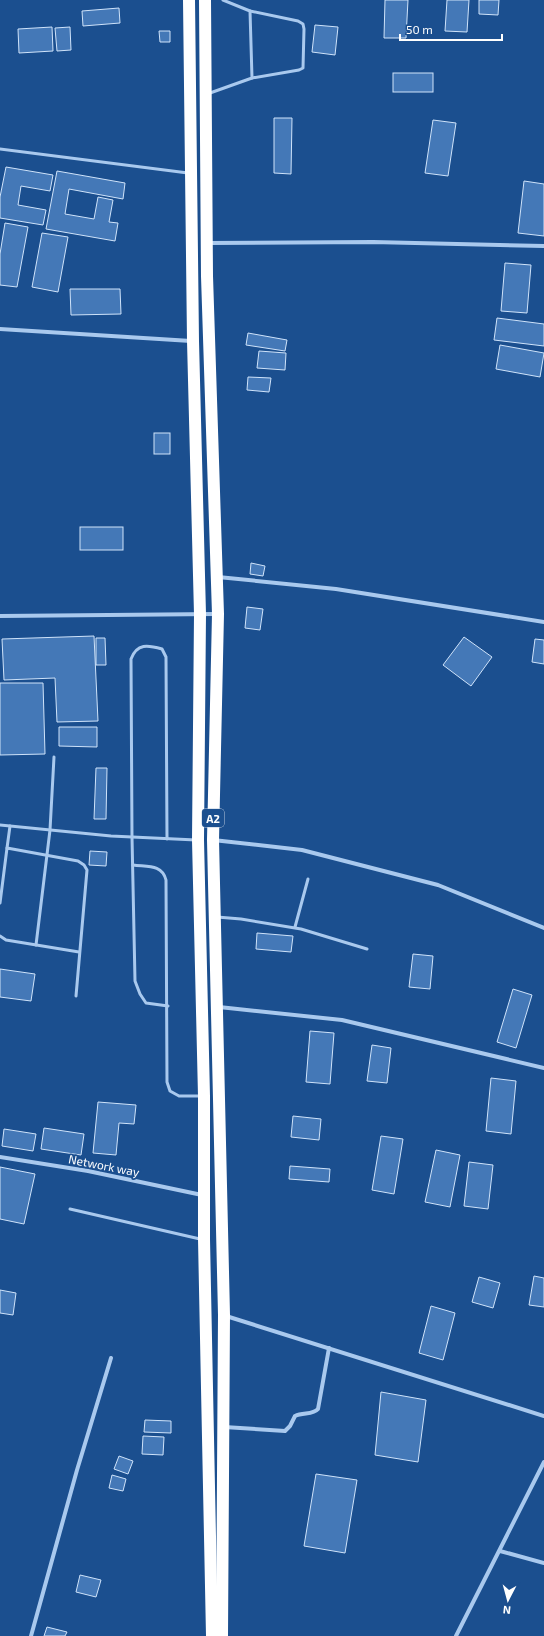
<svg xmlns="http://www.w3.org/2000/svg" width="544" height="1636" font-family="'Exo 2',sans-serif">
<rect width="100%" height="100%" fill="#1b4f8f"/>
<g fill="#4478b7" stroke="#cfe3fa">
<polygon points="385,0 408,0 406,38 384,38"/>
<polygon points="447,0 469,0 467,32 445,31"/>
<polygon points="479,0 499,0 498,15 479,14"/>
<polygon points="119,8 120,23 83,26 82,11"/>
<polygon points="315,25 338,27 335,55 312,52"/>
<polygon points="52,27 53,51 19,53 18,29"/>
<polygon points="70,27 71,50 57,51 55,28"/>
<polygon points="159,31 170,31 170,42 160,42"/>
<rect x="393" y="73" width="40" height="19"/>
<polygon points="274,118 292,118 291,174 274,173"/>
<polygon points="433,120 456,123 448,176 425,173"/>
<polygon points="6,167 53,175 50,191 21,186 18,205 46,210 43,225 0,218 0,197"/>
<polygon points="57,171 125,183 123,199 69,189 65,214 94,219 98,197 113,200 109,222 118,223 115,241 46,229"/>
<polygon points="524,181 544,184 544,236 518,233"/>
<polygon points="5,223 28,227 17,287 0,285 0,254"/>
<polygon points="42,233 68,237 58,292 32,287"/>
<polygon points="505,263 531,265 527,313 501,311"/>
<polygon points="70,289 120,289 121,314 71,315"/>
<polygon points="497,318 544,324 544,346 494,340"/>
<polygon points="248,333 287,340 285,351 246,345"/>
<polygon points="500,345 544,353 540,377 496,369"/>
<polygon points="259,351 286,353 285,370 257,368"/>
<polygon points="248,377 271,378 269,392 247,390"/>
<rect x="154" y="433" width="16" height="21"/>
<rect x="80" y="527" width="43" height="23"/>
<polygon points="251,563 265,566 263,576 250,574"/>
<polygon points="247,607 263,609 260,630 245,628"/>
<polygon points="94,636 98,721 57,722 55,678 4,680 2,639"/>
<polygon points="464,637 492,657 471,686 443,665"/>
<polygon points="96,638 105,638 106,665 96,665"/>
<polygon points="535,639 544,640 544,664 532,662"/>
<polygon points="0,683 43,683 45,754 0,755"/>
<polygon points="59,727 97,727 97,747 59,746"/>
<polygon points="96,768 107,768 106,819 94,819"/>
<polygon points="90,851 107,852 106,866 89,865"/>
<polygon points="257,933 293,936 291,952 256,949"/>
<polygon points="413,954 433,956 430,989 409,987"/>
<polygon points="0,969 35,974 31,1001 0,997"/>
<polygon points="513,989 532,995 516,1048 497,1042"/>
<polygon points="310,1031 334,1033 330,1084 306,1082"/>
<polygon points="372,1045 391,1048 387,1083 367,1081"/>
<polygon points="491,1078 516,1081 511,1134 486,1131"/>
<polygon points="98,1102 136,1105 134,1124 119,1123 116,1155 93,1153"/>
<polygon points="293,1116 321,1119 319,1140 291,1137"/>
<polygon points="44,1128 84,1134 81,1155 41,1149"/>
<polygon points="4,1129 36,1134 33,1151 2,1146"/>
<polygon points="381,1136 403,1139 394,1194 372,1190"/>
<polygon points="436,1150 460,1155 450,1207 425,1202"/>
<polygon points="469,1162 493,1165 488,1209 464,1206"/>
<polygon points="290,1166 330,1169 329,1182 289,1179"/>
<polygon points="0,1167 35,1174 24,1224 0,1219"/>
<polygon points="534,1276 544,1278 544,1307 529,1305"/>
<polygon points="479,1277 500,1283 493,1308 472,1302"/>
<polygon points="0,1290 16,1293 13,1315 0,1313"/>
<polygon points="431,1306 455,1313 443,1360 419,1353"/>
<polygon points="381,1392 426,1400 418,1462 375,1455"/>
<polygon points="145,1420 171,1421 171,1433 144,1432"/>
<polygon points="143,1436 164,1437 163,1455 142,1454"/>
<polygon points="119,1456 133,1461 128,1474 114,1469"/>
<polygon points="316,1474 357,1480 345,1553 304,1546"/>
<polygon points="112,1475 126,1479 123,1491 109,1488"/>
<polygon points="80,1575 101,1580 96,1597 76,1592"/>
<polygon points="47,1627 67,1632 65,1636 44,1636"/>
</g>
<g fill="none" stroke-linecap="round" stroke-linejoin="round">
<g stroke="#a9c9ee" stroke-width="3">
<polyline points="250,11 298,21 303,24 304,29 303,68 299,70 252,78"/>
<polyline points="210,93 252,78 250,11 223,0"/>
<polyline points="0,149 188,173"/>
<polyline points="0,825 111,836 196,840"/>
<path d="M167 839 166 657 162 649C148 645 137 643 131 659L132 837 135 981 140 994 146 1003 168 1006"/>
<polyline points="7,848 10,826"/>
<path d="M133 865C147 867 162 864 166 880L167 1082 170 1091 179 1096H201"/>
<polyline points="0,903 7,848 78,861 84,865 87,870 76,996"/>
<polyline points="217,917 241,919 301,929 367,949"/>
<polyline points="295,927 308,879"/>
<polyline points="0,936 6,940 79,952"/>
<polyline points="36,945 50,830 54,757"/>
<polyline points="70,1209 200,1239"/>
</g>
<g stroke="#a9c9ee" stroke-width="4">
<polyline points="208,243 373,242 544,246"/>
<polyline points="0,329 191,341"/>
<polyline points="218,577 336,589 544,622"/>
<polyline points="0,616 216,614"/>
<polyline points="213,840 302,850 438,885 544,928"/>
<polyline points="219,1007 342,1020 544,1068"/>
<polyline points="0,1157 88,1171 202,1195"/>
<polyline points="226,1316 544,1416"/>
<path d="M224 1427 285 1431 290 1426 295 1416C303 1412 313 1415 318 1409L329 1348"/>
<polyline points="500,1551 544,1563"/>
<polyline points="31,1636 77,1470 111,1358"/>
<polyline points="456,1636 544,1462"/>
</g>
<g stroke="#fff" stroke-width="12">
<polyline points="189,0 193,341 200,614 198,840 204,1096 204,1239 212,1636"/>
<polyline points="205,0 207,276 218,614 213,840 224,1315 222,1636"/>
</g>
</g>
<g text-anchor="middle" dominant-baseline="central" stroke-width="3.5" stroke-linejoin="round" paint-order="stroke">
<rect fill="#1b4f8f" stroke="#bbcadd" stroke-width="1" x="202" y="809" width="22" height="18" rx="3"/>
<g font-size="11" font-weight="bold" fill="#fff">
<text x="213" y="818">A2</text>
</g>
<g font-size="12" fill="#fff" stroke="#1b4f8f">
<text transform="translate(104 1165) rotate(11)">Network way</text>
</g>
</g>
<g transform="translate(508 1600) rotate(186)" stroke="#1b4f8f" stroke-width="3" paint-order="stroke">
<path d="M0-3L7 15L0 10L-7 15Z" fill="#ffffff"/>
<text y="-6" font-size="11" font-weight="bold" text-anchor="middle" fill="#ffffff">N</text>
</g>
<path d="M400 34v6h102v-6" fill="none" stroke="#ffffff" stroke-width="2"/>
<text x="406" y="34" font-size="12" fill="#ffffff" stroke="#1b4f8f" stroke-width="3" paint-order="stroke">50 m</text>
</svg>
